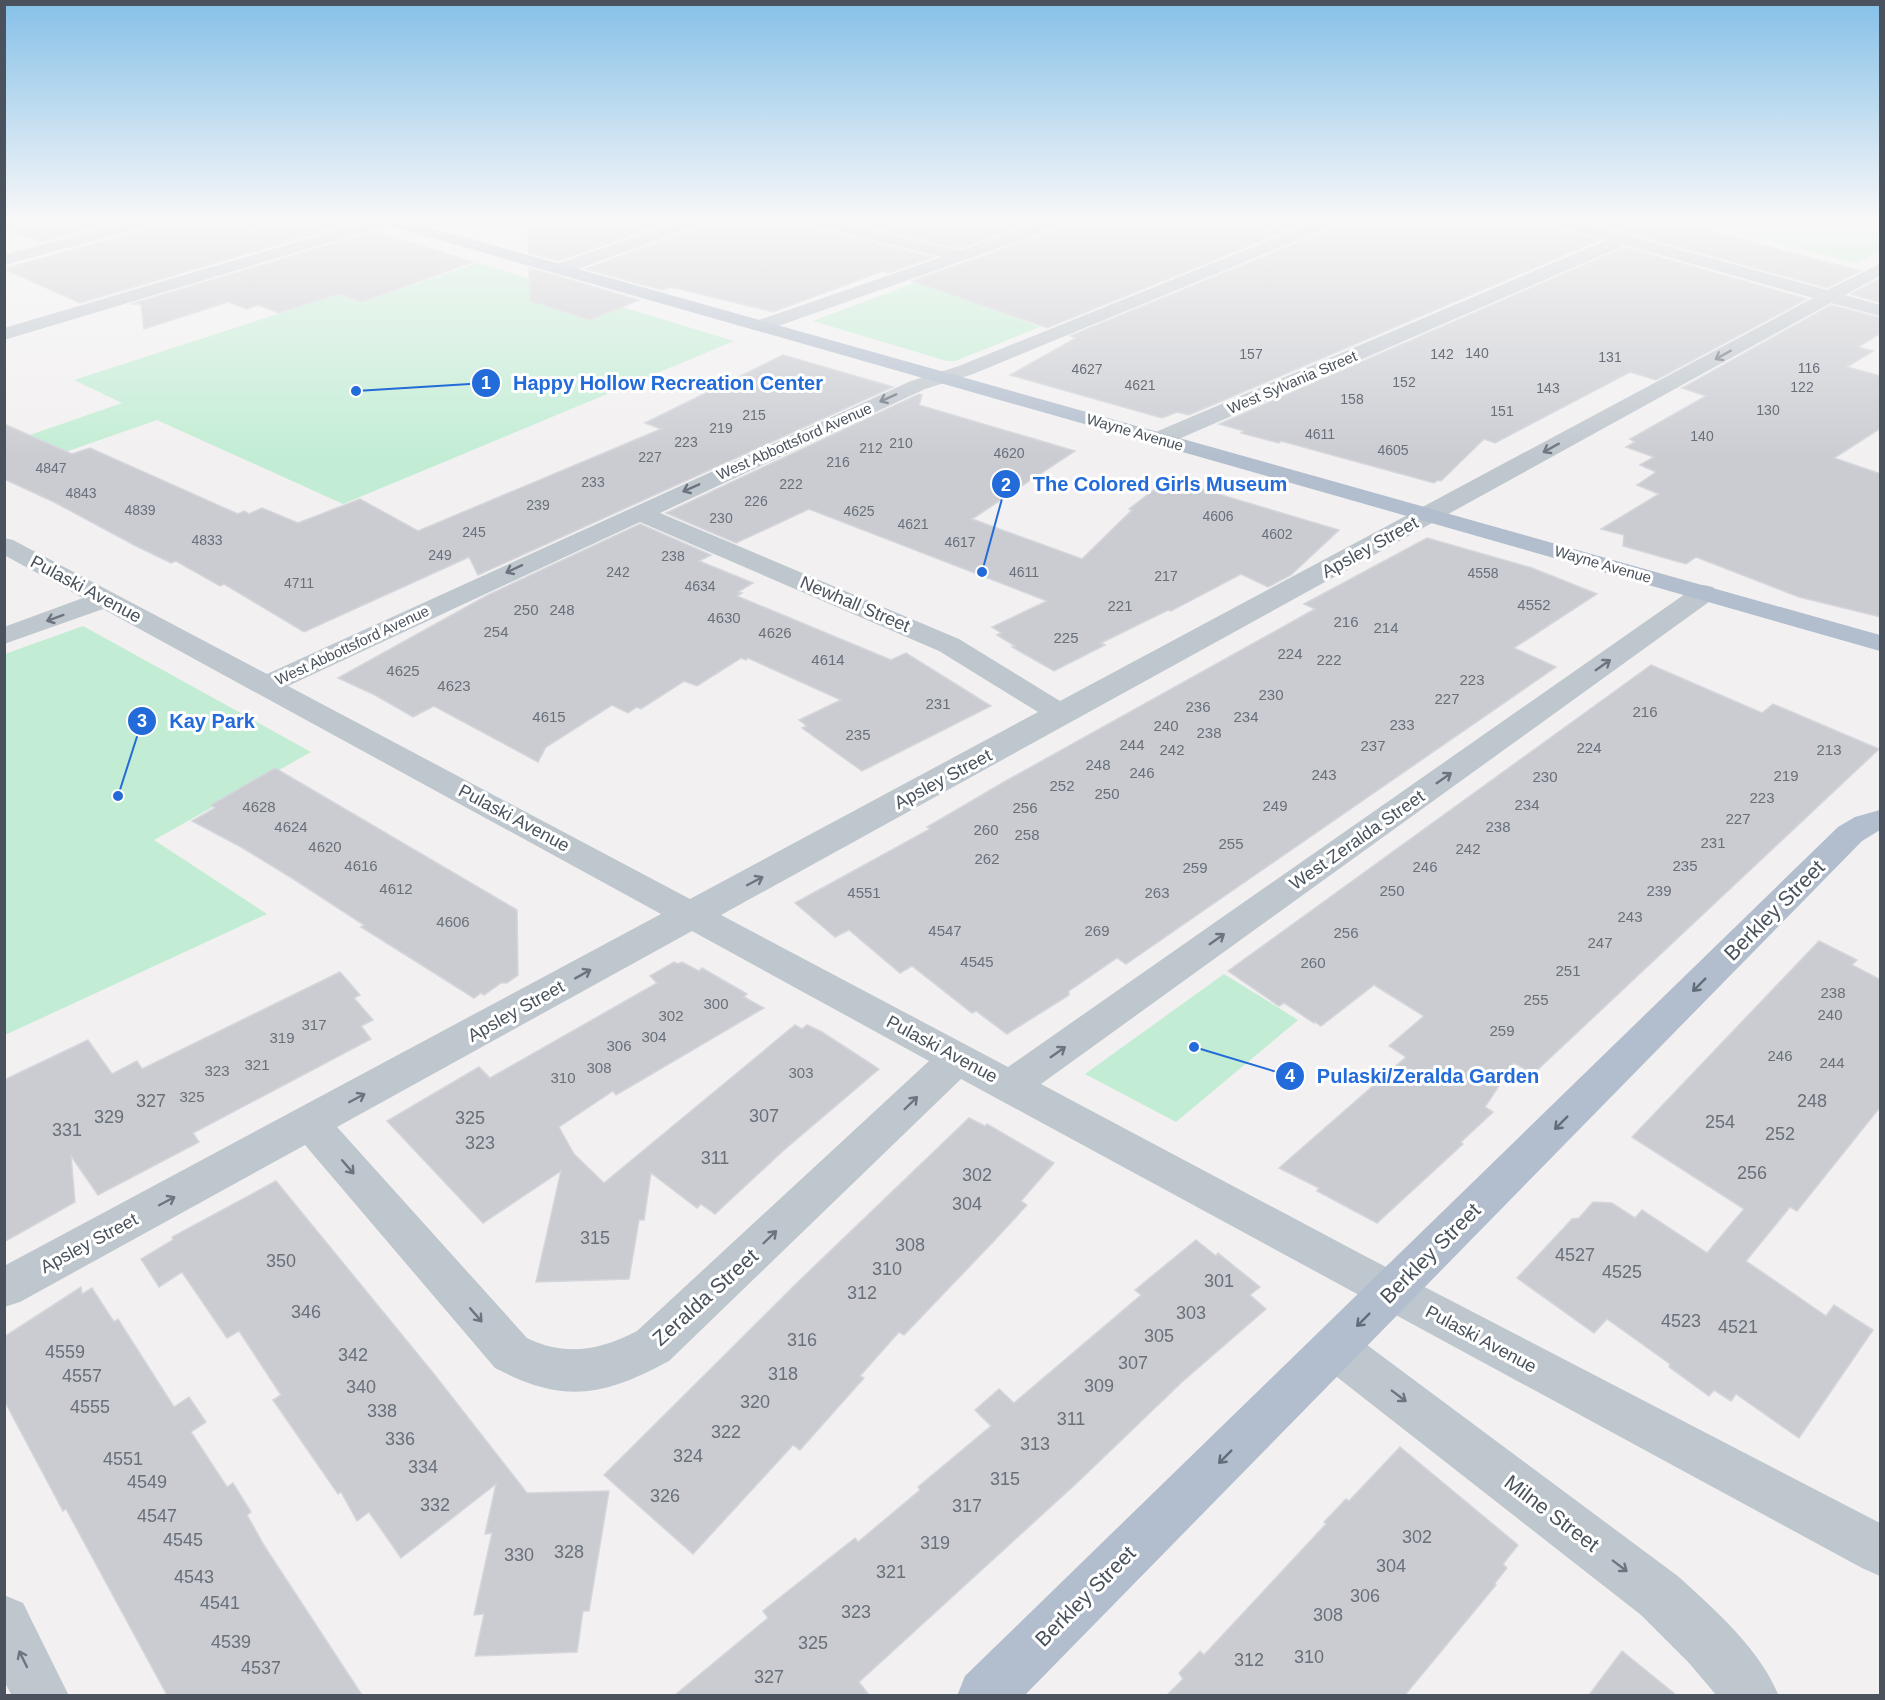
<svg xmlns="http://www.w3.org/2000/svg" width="1885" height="1700" font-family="Helvetica,sans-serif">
<rect width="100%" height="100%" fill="#f2f0f0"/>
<g fill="#c2edd4">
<polygon points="1634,221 1880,221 1880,251 1857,264 1695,221 1654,240 1615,230"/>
<polygon points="478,263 734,341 343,504 157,420 5,473 4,444 122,403 74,380 339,294 362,302"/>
<polygon points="917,282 1040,327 955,361 947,361 813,321"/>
<polygon points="83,626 311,752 154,840 267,914 5,1035 5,654"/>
<polygon points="1224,974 1298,1020 1176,1122 1085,1074"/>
</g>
<g fill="#caccd2" stroke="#d4d6db" stroke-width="1.5">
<polygon points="4,221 121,221 42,242 4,229"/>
<polygon points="159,221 344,221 352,223 80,303 4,269 156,226"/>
<polygon points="527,221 674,221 558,261 529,253"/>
<polygon points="707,221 802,221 805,226 934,257 889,273 883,271 773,312 671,287 662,290 585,269 704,226"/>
<polygon points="843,221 1038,221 959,249"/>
<polygon points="1071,221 1311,221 1047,328 912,281 1068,226"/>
<polygon points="1341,221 1421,221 1446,229 1469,221 1548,221 1551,226 1600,240 1189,415 1177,412 1162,418 1010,375 1076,338 1070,336 1338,226"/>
<polygon points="1584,221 1670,221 1861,271 1827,288"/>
<polygon points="375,231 473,262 362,302 339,294 279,313 258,305 247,309 228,302 144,329 141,304 131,304"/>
<polygon points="1625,247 1807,299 1656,380 1630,372 1495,443 1484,439 1441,481 1438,480 1434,483 1281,441 1279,443 1241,433 1244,431 1219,424"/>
<polygon points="529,268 554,275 639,300 590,320 530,301"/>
<polygon points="1881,278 1881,303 1851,294"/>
<polygon points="1831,305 1881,318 1881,333 1858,347 1873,351 1847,367 1881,376 1881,428 1834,458 1881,474 1881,617 1799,597 1696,557 1686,564 1623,546 1624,535 1601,529 1659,494 1637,485 1656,472 1640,465 1654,457 1626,447 1635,442 1630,439 1706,396 1682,388"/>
<polygon points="783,355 893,387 478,575 469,557 304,632 224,584 220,586 176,561 171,563 136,546 54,502 4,479 4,424 72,454 90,448 238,514 244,511 249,514 262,508 298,523 360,499 418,531 661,429 645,423"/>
<polygon points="919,394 922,395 919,405 1075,451 972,519 1082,559 1132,510 1129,509 1168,479 1339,530 1291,575 1268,587 1241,574 1171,611 1168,610 1101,643 1105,645 1054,671 1012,647 1015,646 997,635 1001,633 992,627 1047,601 809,509 736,543 666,513"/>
<polygon points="640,524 711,555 699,561 753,583 738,592 742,593 737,596 891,660 906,653 991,706 862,771 802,728 807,726 799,720 841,700 748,658 746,660 741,658 697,686 684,681 641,709 637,707 628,713 612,705 546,747 538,762 434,706 413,717 375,695 338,678 488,595"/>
<polygon points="1427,538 1532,568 1597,594 1514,648 1556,667 1126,964 1117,958 1069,991 1069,995 1007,1034 976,1011 972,1013 912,966 900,973 849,930 835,937 795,903 930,829 927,827 1004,782 1315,609 1304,604"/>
<polygon points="1651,665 1762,713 1773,704 1879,749 1533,1074 1514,1063 1485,1107 1493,1112 1461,1142 1463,1144 1377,1223 1317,1191 1319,1188 1279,1168 1406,1057 1389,1046 1424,1016 1374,985 1321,1026 1315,1022 1314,1023 1284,1003 1279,1006 1228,971"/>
<polygon points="275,768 517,910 518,975 507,983 501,983 484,995 481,993 474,998 361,927 364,925 295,880 241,847 192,821 215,808 211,805"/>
<polygon points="1819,941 1857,960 1852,965 1881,980 1881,1106 1797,1211 1790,1207 1746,1261 1826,1316 1834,1305 1873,1330 1799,1438 1736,1394 1731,1401 1714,1390 1709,1396 1669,1367 1670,1364 1607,1319 1594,1333 1517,1278 1572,1219 1579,1218 1593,1202 1612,1203 1635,1218 1642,1210 1707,1253 1744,1209 1632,1137"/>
<polygon points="674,962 678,964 682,962 699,971 702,968 747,994 744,997 764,1008 616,1095 613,1091 559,1127 574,1154 604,1183 795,1025 802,1029 807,1025 822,1032 879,1069 784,1150 715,1214 701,1204 697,1208 651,1173 644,1220 639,1220 629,1279 536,1282 561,1171 483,1223 387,1121 479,1067 490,1078 657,983 650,976"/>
<polygon points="340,972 360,995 354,998 373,1020 361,1026 371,1039 193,1133 199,1142 98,1195 71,1156 75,1202 4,1242 4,1080 88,1040 112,1074 137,1061 142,1069"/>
<polygon points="969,1118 985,1126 987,1124 1054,1163 1021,1201 1027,1205 993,1242 904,1335 899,1332 860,1376 864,1378 800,1450 793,1445 693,1554 604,1475 800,1280"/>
<polygon points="276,1181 434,1374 527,1493 609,1491 589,1611 583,1611 577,1652 475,1656 484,1614 474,1615 492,1533 485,1534 496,1484 401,1558 369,1512 357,1521 341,1492 338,1494 273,1400 281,1395 239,1331 227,1338 182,1272 159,1287 141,1259 173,1240 172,1237"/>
<polygon points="1196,1240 1216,1256 1218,1253 1260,1287 1250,1295 1266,1309 1182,1382 1080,1480 859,1682 869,1695 675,1695 768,1618 763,1611 855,1538 858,1542 920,1490 918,1487 991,1426 975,1410 999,1389 1014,1403 1141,1295 1135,1290"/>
<polygon points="81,1287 82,1294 92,1288 114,1322 118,1319 174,1407 189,1397 206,1422 191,1432 227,1487 233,1483 251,1512 247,1515 265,1547 362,1695 167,1695 66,1509 63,1511 4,1400 4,1337"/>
<polygon points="1400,1447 1518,1545 1503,1564 1507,1568 1495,1583 1496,1585 1405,1695 1167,1695 1183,1679 1179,1673 1200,1651 1204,1655 1326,1524 1324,1522 1346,1499 1349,1501"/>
<polygon points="1622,1651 1676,1695 1589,1695"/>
</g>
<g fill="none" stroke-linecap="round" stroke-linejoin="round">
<g fill="#bfc7ce" fill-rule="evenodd">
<polygon points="130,221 157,221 155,224 4,265 4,255"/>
<polygon points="368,221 393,221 391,224 4,340 4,328"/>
<polygon points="681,221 705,221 703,224 566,273 554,273 551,269 554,265"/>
<polygon points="804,221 833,221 959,251 1045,221 1069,221 1067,224 767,330 753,330 750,326 753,322 942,257 806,224"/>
<path d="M1317 221H1339L1337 224 973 374 925 389 660 513 959 639 1060 701 1813 298 1625 245 1167 444 1159 446 1151 444 1148 439 1151 434 1607 240 1552 224 1550 221H1576L1827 290 1880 264V276L1845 295 1880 305V316L1831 303 721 915 1008 1067 1695 587 1704 585 1713 587 1717 593 1713 599 1041 1084 1363 1255 1880 1523V1576L1862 1568 961 1079 669 1361C602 1397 564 1404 495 1368L305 1145 20 1302 4 1307V1266L661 914 103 609 4 644V627L83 598 4 555V538L13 540 267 674 911 381 959 366ZM640 522 939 651 1038 712 690 899 288 686ZM692 931 929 1061 637 1331C601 1350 565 1357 527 1338L337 1127Z"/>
<path d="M1335 1327 1351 1333 1679 1577C1716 1611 1759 1648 1779 1696H1717L1689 1663 1641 1615 1319 1363 1312 1348 1319 1333Z"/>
<polygon points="4,1595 23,1603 69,1696 12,1696 4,1681"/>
</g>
<g fill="#b2becd" fill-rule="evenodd">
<polygon points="381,221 407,221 1880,635 1880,651 383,224"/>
<polygon points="1880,810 1880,830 1862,841 1024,1696 957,1696 965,1676 1838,827 1855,817"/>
</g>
</g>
<defs><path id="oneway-shaft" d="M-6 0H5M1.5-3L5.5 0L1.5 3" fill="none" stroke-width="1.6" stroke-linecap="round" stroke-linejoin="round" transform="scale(1.5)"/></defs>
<g stroke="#6c757f">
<use href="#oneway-shaft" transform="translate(1723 355) rotate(151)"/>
<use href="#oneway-shaft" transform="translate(888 398) rotate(156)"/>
<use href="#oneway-shaft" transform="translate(1551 448) rotate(151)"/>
<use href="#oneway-shaft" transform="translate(691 488) rotate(156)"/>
<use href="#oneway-shaft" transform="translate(514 569) rotate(155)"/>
<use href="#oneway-shaft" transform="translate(55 618) rotate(160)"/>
<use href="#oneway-shaft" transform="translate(1603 665) rotate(-35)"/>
<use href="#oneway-shaft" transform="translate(1444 778) rotate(-35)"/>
<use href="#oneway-shaft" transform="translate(755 881) rotate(-28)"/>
<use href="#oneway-shaft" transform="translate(1217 939) rotate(-35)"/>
<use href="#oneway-shaft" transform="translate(583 974) rotate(-29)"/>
<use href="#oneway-shaft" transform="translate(1058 1052) rotate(-35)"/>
<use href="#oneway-shaft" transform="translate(357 1098) rotate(-28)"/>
<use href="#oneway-shaft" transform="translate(911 1103) rotate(-44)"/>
<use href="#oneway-shaft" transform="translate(348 1167) rotate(49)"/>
<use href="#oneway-shaft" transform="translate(167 1201) rotate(-28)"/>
<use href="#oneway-shaft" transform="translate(770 1237) rotate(-44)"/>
<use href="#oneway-shaft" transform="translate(476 1315) rotate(49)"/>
<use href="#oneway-shaft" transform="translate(1399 1396) rotate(37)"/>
<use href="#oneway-shaft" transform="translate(1620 1566) rotate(37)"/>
<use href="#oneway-shaft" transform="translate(23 1659) rotate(-116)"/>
</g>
<g stroke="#636d79">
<use href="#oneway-shaft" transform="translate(1699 985) rotate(135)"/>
<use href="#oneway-shaft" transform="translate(1561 1123) rotate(135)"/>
<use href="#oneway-shaft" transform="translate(1363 1320) rotate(135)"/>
<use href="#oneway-shaft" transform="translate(1225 1457) rotate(135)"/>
</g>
<linearGradient id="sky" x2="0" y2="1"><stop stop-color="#85c0e8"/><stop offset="0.48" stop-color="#f9f8f8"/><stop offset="1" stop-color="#f9f8f8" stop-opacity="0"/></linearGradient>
<rect width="1885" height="459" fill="url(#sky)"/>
<g text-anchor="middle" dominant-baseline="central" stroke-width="6" stroke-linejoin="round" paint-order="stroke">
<g font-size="14" fill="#69707a">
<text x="1477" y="353">140</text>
<text x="1251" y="354">157</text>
<text x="1442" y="354">142</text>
<text x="1610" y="357">131</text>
<text x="1809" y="368">116</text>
<text x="1087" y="369">4627</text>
<text x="1404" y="382">152</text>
<text x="1140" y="385">4621</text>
<text x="1802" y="387">122</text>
<text x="1548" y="388">143</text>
<text x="1352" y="399">158</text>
<text x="1768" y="410">130</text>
<text x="1502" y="411">151</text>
<text x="754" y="415">215</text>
<text x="721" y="428">219</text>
<text x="1320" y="434">4611</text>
<text x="1702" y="436">140</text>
<text x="686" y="442">223</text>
<text x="901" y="443">210</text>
<text x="871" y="448">212</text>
<text x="1393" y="450">4605</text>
<text x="1009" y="453">4620</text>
<text x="650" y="457">227</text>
<text x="838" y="462">216</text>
<text x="51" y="468">4847</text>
<text x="593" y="482">233</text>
<text x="791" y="484">222</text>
<text x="81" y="493">4843</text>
<text x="756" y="501">226</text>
<text x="538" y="505">239</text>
<text x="140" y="510">4839</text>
<text x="859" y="511">4625</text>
<text x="1218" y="516">4606</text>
<text x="721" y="518">230</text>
<text x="913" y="524">4621</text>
<text x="474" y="532">245</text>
<text x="1277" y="534">4602</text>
<text x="207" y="540">4833</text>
<text x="960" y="542">4617</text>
<text x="440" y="555">249</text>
<text x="673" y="556">238</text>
<text x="618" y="572">242</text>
<text x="1024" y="572">4611</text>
<text x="1483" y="573">4558</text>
<text x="1166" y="576">217</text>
<text x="299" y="583">4711</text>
<text x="700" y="586">4634</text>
</g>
<g font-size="15" fill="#49525d" stroke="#fff">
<text transform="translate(1292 382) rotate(-23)">West Sylvania Street</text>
<text transform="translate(1135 432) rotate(16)">Wayne Avenue</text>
<text transform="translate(794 441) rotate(-24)">West Abbottsford Avenue</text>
<text transform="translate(1603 564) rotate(16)">Wayne Avenue</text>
<text transform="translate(352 645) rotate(-25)">West Abbottsford Avenue</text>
</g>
<g font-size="15" fill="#69707a">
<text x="1534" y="604">4552</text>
<text x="1120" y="605">221</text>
<text x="526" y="609">250</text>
<text x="562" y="609">248</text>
<text x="724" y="617">4630</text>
<text x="1346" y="621">216</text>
<text x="1386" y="627">214</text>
<text x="496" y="631">254</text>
<text x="775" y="632">4626</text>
<text x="1066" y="637">225</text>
<text x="1290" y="653">224</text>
<text x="828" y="659">4614</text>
<text x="1329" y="659">222</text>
<text x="403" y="670">4625</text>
<text x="1472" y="679">223</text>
<text x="454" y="685">4623</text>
<text x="1271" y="694">230</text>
<text x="1447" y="698">227</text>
<text x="938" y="703">231</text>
<text x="1198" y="706">236</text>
<text x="1645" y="711">216</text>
<text x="549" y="716">4615</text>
<text x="1246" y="716">234</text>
<text x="1402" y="724">233</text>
<text x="1166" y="725">240</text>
<text x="1209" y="732">238</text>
<text x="858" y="734">235</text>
<text x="1132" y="744">244</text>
<text x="1373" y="745">237</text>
<text x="1589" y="747">224</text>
<text x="1172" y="749">242</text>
<text x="1829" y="749">213</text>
<text x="1098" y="764">248</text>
<text x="1142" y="772">246</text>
<text x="1324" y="774">243</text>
<text x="1786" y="775">219</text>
<text x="1545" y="776">230</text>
<text x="1062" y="785">252</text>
<text x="1107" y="793">250</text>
<text x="1762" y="797">223</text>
<text x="1527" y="804">234</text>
<text x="1275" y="805">249</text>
<text x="259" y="806">4628</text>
<text x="1025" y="807">256</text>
<text x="1738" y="818">227</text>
<text x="291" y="826">4624</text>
<text x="1498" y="826">238</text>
<text x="986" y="829">260</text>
<text x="1027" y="834">258</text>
<text x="1713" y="842">231</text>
<text x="1231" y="843">255</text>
<text x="325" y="846">4620</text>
<text x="1468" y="848">242</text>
<text x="987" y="858">262</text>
<text x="361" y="865">4616</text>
<text x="1685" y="865">235</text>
<text x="1425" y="866">246</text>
<text x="1195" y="867">259</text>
<text x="396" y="888">4612</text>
<text x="1392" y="890">250</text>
<text x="1659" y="890">239</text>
<text x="864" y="892">4551</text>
<text x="1157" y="892">263</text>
<text x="1630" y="916">243</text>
<text x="453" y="921">4606</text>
<text x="945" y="930">4547</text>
<text x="1097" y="930">269</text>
<text x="1346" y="932">256</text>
<text x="1600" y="942">247</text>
<text x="977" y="961">4545</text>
<text x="1313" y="962">260</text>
<text x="1568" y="970">251</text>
<text x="1833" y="992">238</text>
<text x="1536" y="999">255</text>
<text x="716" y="1003">300</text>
<text x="1830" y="1014">240</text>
<text x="671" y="1015">302</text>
<text x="314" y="1024">317</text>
<text x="1502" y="1030">259</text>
<text x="654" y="1036">304</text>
<text x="282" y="1037">319</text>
<text x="619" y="1045">306</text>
<text x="1780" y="1055">246</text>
<text x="1832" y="1062">244</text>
<text x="257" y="1064">321</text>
<text x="599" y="1067">308</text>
<text x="217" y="1070">323</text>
<text x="801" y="1072">303</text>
<text x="563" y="1077">310</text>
<text x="192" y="1096">325</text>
</g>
<g font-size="18" fill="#49525d" stroke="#fff">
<text transform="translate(1370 547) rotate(-29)">Apsley Street</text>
<text transform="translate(86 589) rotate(28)">Pulaski Avenue</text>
<text transform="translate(855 604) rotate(23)">Newhall Street</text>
<text transform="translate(943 779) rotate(-28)">Apsley Street</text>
<text transform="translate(514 818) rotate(28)">Pulaski Avenue</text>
<text transform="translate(1357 840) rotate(-35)">West Zeralda Street</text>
<text transform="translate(516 1011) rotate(-29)">Apsley Street</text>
<text transform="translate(942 1049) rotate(28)">Pulaski Avenue</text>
<text transform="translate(89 1243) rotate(-28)">Apsley Street</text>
<text transform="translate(1481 1339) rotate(28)">Pulaski Avenue</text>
</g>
<g font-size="18" fill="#69707a">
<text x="151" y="1101">327</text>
<text x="1812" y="1101">248</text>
<text x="764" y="1116">307</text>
<text x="109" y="1117">329</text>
<text x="470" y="1118">325</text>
<text x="1720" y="1122">254</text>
<text x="67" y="1130">331</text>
<text x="1780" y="1134">252</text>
<text x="480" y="1143">323</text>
<text x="715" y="1158">311</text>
<text x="1752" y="1173">256</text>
<text x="977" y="1175">302</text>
<text x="967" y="1204">304</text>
<text x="595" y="1238">315</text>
<text x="910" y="1245">308</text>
<text x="1575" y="1255">4527</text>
<text x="281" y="1261">350</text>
<text x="887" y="1269">310</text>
<text x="1622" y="1272">4525</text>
<text x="1219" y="1281">301</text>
<text x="862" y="1293">312</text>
<text x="306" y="1312">346</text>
<text x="1191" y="1313">303</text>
<text x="1681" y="1321">4523</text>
<text x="1738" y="1327">4521</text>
<text x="1159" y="1336">305</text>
<text x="802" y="1340">316</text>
<text x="65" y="1352">4559</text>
<text x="353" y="1355">342</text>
<text x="1133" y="1363">307</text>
<text x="783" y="1374">318</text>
<text x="82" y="1376">4557</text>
<text x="1099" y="1386">309</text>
<text x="361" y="1387">340</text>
<text x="755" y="1402">320</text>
<text x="90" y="1407">4555</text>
<text x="382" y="1411">338</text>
<text x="1071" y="1419">311</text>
<text x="726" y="1432">322</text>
<text x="400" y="1439">336</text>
<text x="1035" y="1444">313</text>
<text x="688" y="1456">324</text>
<text x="123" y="1459">4551</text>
<text x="423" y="1467">334</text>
<text x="1005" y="1479">315</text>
<text x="147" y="1482">4549</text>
<text x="665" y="1496">326</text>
<text x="435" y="1505">332</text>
<text x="967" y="1506">317</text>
<text x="157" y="1516">4547</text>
<text x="1417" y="1537">302</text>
<text x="183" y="1540">4545</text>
<text x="935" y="1543">319</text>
<text x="569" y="1552">328</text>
<text x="519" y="1555">330</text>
<text x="1391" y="1566">304</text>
<text x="891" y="1572">321</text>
<text x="194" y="1577">4543</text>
<text x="1365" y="1596">306</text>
<text x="220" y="1603">4541</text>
<text x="856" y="1612">323</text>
<text x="1328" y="1615">308</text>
<text x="231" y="1642">4539</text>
<text x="813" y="1643">325</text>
<text x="1309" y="1657">310</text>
<text x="1249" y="1660">312</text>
<text x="261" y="1668">4537</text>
<text x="769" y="1677">327</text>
</g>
<g font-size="21" fill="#49525d" stroke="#fff">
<text transform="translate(1774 910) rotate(-45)">Berkley Street</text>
<text transform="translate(1430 1253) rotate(-45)">Berkley Street</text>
<text transform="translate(705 1297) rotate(-42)">Zeralda Street</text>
<text transform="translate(1552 1513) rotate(37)">Milne Street</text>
<text transform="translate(1085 1596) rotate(-45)">Berkley Street</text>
</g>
</g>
<path fill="none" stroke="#236bd9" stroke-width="2" d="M356 391L486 383M982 572L1006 484M118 796L142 721M1194 1047L1290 1076"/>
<g fill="#236bd9" stroke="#fff" stroke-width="2">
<circle cx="356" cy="391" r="6"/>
<circle cx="982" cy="572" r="6"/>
<circle cx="118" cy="796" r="6"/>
<circle cx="1194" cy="1047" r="6"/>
<circle cx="486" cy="383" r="15"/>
<circle cx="1006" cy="484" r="15"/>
<circle cx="142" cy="721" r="15"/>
<circle cx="1290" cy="1076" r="15"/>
</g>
<g font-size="18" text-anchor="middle" font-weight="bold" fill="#fff">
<text x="486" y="389">1</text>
<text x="1006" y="491">2</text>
<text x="142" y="727">3</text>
<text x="1290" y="1082">4</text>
</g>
<g font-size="20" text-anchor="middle" font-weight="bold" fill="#236bd9" stroke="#fff" stroke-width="6" stroke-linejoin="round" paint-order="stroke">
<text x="668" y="390">Happy Hollow Recreation Center</text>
<text x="1160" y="491">The Colored Girls Museum</text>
<text x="212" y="728">Kay Park</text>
<text x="1428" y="1083">Pulaski/Zeralda Garden</text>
</g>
<rect width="1885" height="1700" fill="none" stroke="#49525d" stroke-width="12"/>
</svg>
